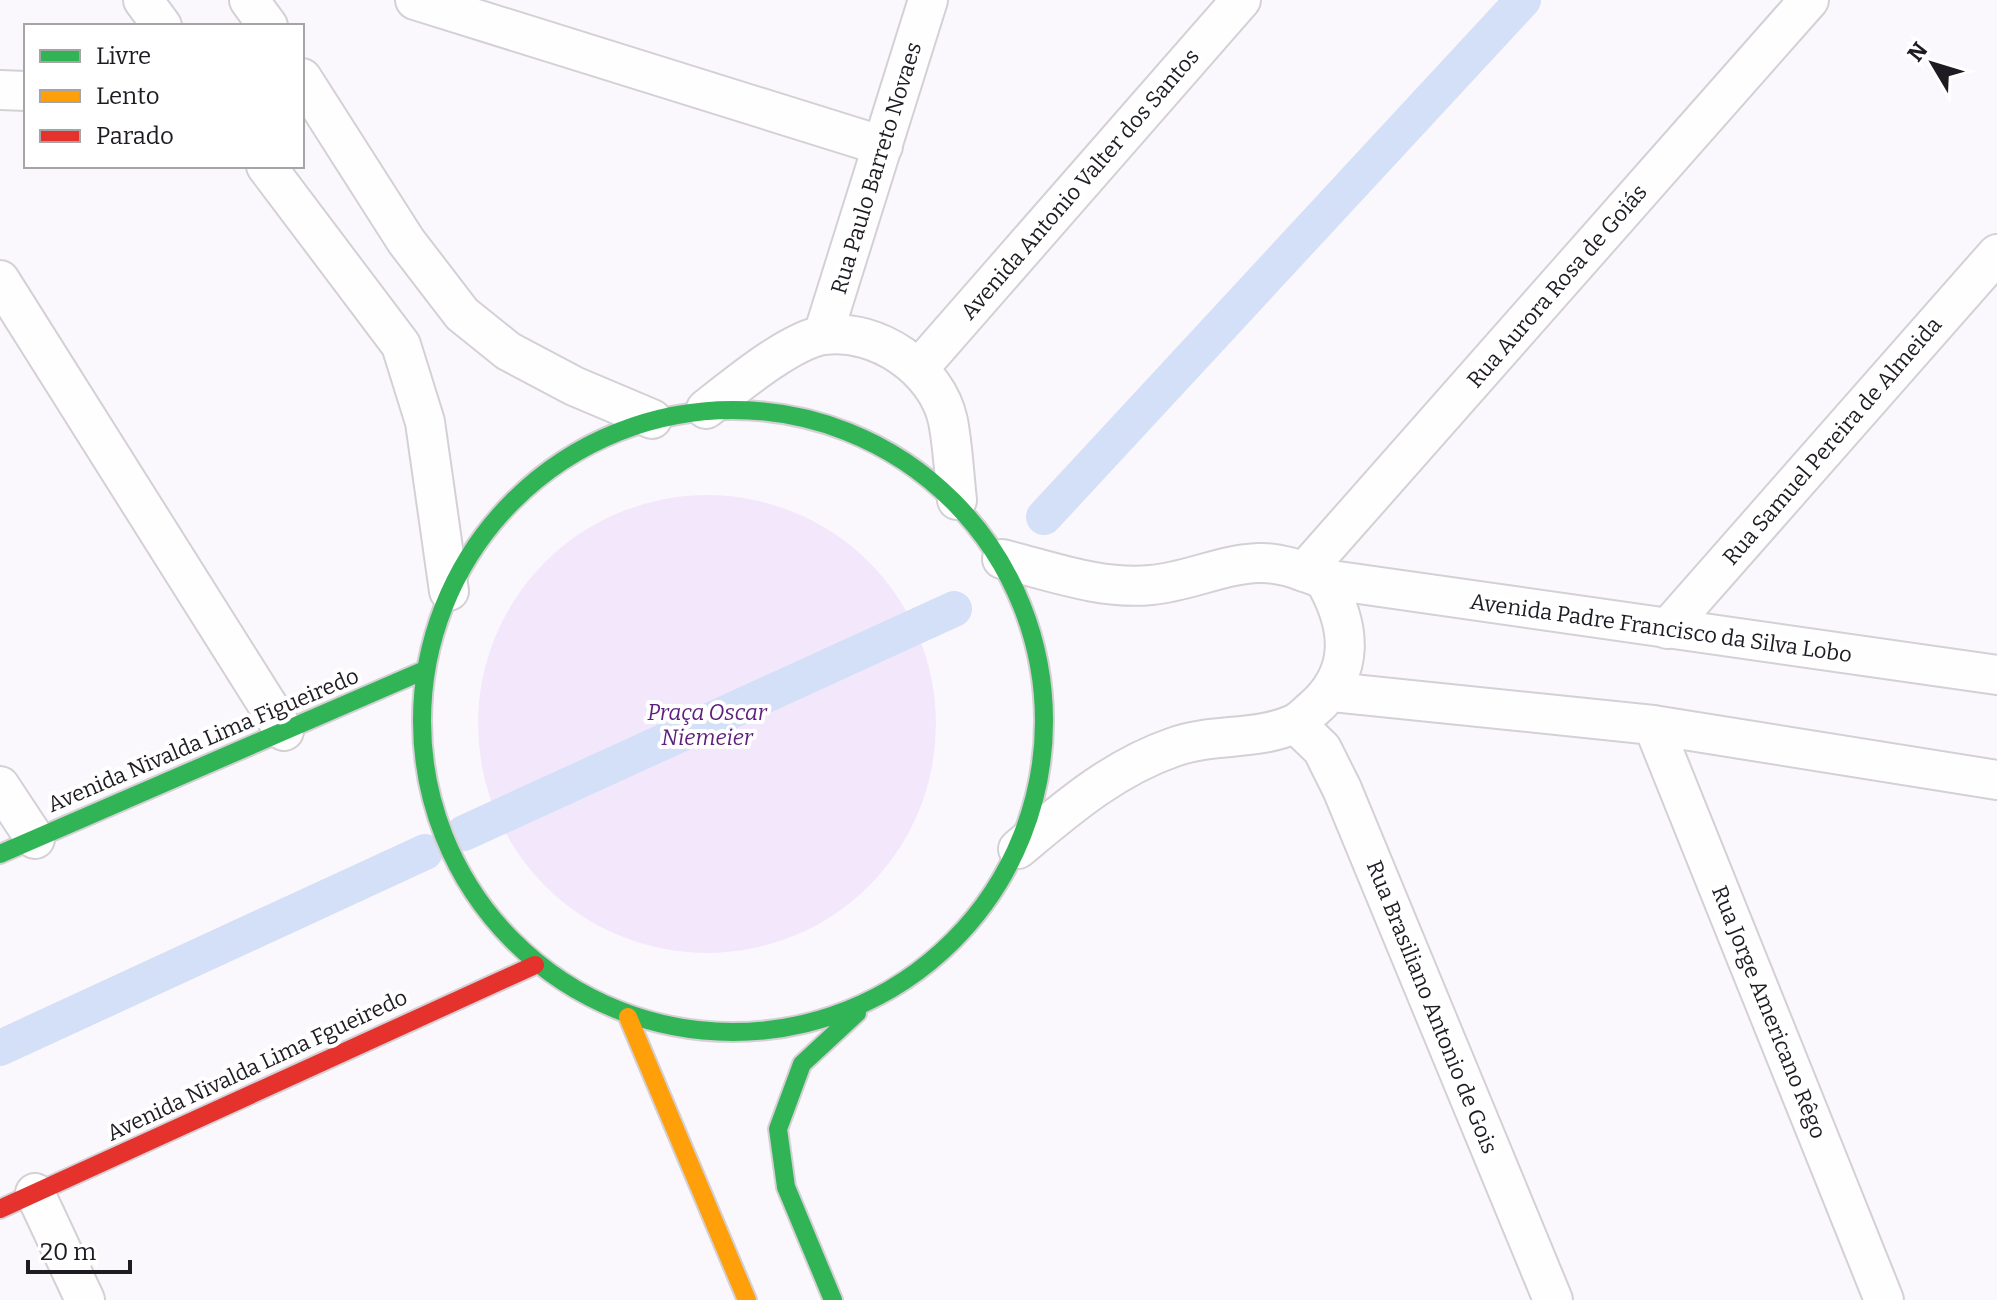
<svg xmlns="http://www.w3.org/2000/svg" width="1997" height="1300" font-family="Bitter,serif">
<rect width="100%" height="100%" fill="#fbf8fd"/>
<circle fill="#f3e8fb" cx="707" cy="724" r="229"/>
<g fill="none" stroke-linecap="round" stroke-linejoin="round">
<g stroke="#d4e0f7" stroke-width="36">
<polyline points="1044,517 1523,0"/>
<polyline points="464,833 954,609"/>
<polyline points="0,1048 425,852"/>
</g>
<g stroke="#d4d0d6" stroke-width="42">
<g id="street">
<polyline points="143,0 162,26"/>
<polyline points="249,0 268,26"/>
<polyline points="415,0 883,146"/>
<polyline points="302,78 406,241 462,314 508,351 574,386 652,419"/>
<polyline points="0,90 26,91"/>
<polyline points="266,166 401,345 425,422 449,591"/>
<polyline points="0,280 284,731"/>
<polyline points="823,335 928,0"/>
<polyline points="920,367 1241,0"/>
<path d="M706 409C733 388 790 340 824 335 877 328 937 369 948 421 953 447 954 474 957 500"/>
<path d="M1002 559C1051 571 1101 590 1151 585 1188 582 1222 564 1259 563 1282 562 1304 572 1324 579L1997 675"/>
<polyline points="1304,572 1809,0"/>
<polyline points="1667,629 1997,254"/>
<polyline points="1333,692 1653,725 1997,780"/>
<polyline points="1296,724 1322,749 1342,789 1553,1300"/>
<polyline points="1653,725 1884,1300"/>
<polyline points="0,786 35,839"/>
<path d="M1018 849C1067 808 1113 768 1174 747 1212 733 1256 741 1294 724 1301 721 1307 714 1313 709 1356 672 1351 626 1324 579"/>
<polyline points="35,1193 85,1300"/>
</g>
</g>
<g stroke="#d4d0d6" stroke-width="22">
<g id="fast">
<circle cx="733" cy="721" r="311"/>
<polyline points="0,854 425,670"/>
<polyline points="833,1300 786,1187 778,1129 802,1064 857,1013"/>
</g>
</g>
<g stroke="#d4d0d6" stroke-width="22">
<polyline id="slow" points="628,1017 747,1300"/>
</g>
<g stroke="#d4d0d6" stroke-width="22">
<polyline id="jam" points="0,1209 535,965"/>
</g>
<use href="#street" stroke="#fefeff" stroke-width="38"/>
<use href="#fast" stroke="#30b455" stroke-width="18"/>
<use href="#slow" stroke="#ff9f0a" stroke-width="18"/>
<use href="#jam" stroke="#e5322d" stroke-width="18"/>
</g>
<g text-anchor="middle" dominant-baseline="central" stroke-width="8" stroke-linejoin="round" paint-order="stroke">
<g font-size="22" fill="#1f1b22" stroke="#fff">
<text transform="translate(876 168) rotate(-73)">Rua Paulo Barreto Novaes</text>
<text transform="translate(1080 184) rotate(-49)">Avenida Antonio Valter dos Santos</text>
<text transform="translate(1557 286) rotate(-49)">Rua Aurora Rosa de Goiás</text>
<text transform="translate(1832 441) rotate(-49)">Rua Samuel Pereira de Almeida</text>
<text transform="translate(1661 628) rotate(8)">Avenida Padre Francisco da Silva Lobo</text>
<text transform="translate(203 740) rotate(-23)">Avenida Nivalda Lima Figueiredo</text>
<text transform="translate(1432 1007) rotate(68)">Rua Brasiliano Antonio de Gois</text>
<text transform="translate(1769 1012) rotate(68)">Rua Jorge Americano Rêgo</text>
<text transform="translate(257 1065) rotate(-25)">Avenida Nivalda Lima Fgueiredo</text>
</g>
<g font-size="22" font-style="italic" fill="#5d1f7b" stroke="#fff">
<text x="707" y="712">Praça Oscar<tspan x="707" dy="25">Niemeier</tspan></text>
</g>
</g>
<rect x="24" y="24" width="280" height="144" fill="#ffffff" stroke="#a5a4a7" stroke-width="2"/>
<rect x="40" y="50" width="40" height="12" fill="#30b455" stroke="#a5a4a7" stroke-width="2"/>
<text x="96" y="64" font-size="24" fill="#1f1b22">Livre</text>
<rect x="40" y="90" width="40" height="12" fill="#ff9f0a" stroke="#a5a4a7" stroke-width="2"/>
<text x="96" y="104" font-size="24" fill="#1f1b22">Lento</text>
<rect x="40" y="130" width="40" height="12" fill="#e5322d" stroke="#a5a4a7" stroke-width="2"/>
<text x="96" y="144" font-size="24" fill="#1f1b22">Parado</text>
<g transform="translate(1933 64) rotate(308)" stroke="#ffffff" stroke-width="6" paint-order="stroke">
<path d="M0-6L14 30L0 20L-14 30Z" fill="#1f1b22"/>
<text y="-12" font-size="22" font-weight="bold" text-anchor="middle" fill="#1f1b22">N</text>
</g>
<path d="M28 1260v12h102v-12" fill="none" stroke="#1f1b22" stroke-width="4"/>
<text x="40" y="1260" font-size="24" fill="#1f1b22" stroke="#ffffff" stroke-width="6" paint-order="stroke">20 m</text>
</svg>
